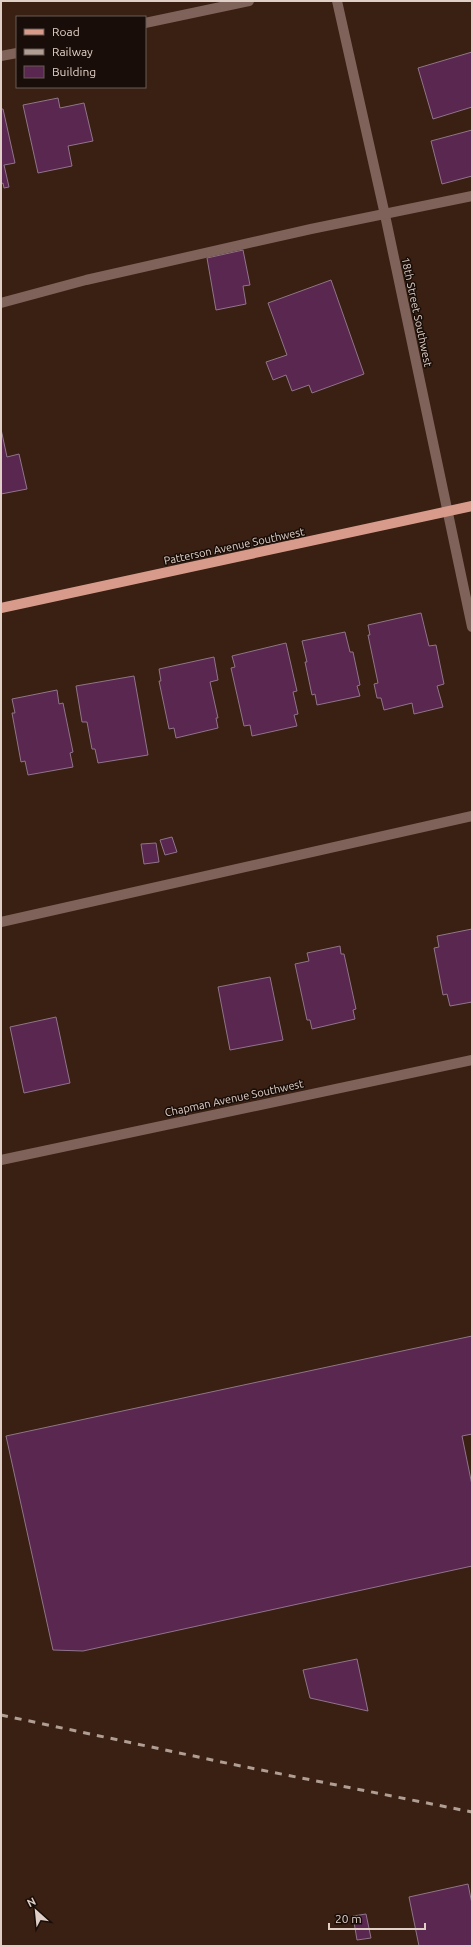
<svg xmlns="http://www.w3.org/2000/svg" width="473" height="1947" font-family="Ubuntu,sans-serif">
<rect width="100%" height="100%" fill="#392013"/>
<g fill="#59274f" stroke="#907489">
<polygon points="472,52 472,107 433,119 418,68"/>
<polygon points="58,98 60,108 84,103 93,141 68,146 72,166 38,173 23,105"/>
<polygon points="1,109 3,109 15,163 4,165 9,187 4,188 3,183 1,184"/>
<polygon points="472,130 472,176 442,184 431,141"/>
<polygon points="243,250 250,285 243,286 246,304 216,310 207,258"/>
<polygon points="331,280 364,374 312,393 309,385 292,391 286,375 273,380 266,362 287,355 268,303"/>
<polygon points="1,429 7,457 19,454 27,489 1,494"/>
<polygon points="421,613 429,646 436,645 444,684 437,686 443,707 414,714 412,703 384,710 381,698 377,698 374,684 378,683 368,635 370,635 368,625"/>
<polygon points="345,632 350,652 353,652 360,685 357,686 360,696 317,705 315,694 312,695 305,662 307,662 302,641"/>
<polygon points="286,643 297,691 293,692 298,714 294,715 297,726 252,736 250,725 244,726 231,668 235,667 232,656"/>
<polygon points="214,657 218,680 210,682 218,718 216,718 218,728 176,738 174,728 169,729 159,681 161,681 159,669"/>
<polygon points="134,676 148,755 98,763 95,749 92,749 87,722 82,722 76,686"/>
<polygon points="57,690 59,704 63,703 73,752 70,753 73,767 28,775 25,761 21,762 12,713 15,713 12,699"/>
<polygon points="172,837 177,852 165,855 160,840"/>
<polygon points="156,843 159,862 144,864 141,844"/>
<polygon points="472,929 472,1002 450,1006 447,994 443,995 434,948 439,947 437,936"/>
<polygon points="340,946 341,954 344,954 356,1009 353,1010 355,1019 312,1029 310,1020 307,1020 295,964 309,961 307,953"/>
<polygon points="270,977 283,1040 230,1050 218,987"/>
<polygon points="56,1017 70,1083 24,1093 10,1027"/>
<polygon points="472,1336 472,1434 462,1436 472,1485 472,1566 83,1651 53,1650 6,1436"/>
<polygon points="357,1659 368,1711 310,1698 303,1670"/>
<polygon points="468,1884 472,1904 472,1946 419,1946 409,1897"/>
<polygon points="366,1914 371,1938 357,1940 353,1916"/>
</g>
<g fill="none" stroke-linecap="round" stroke-linejoin="round">
<g stroke="#7f625a" stroke-width="10">
<polyline points="337,1 385,215 472,627"/>
<polyline points="145,23 249,1"/>
<polyline points="1,56 17,53"/>
<polyline points="1,303 86,280 311,229 472,196"/>
<polyline points="1,922 472,816"/>
<polyline points="1,1160 472,1060"/>
</g>
<polyline stroke="#d89b8b" stroke-width="10" points="1,608 472,506"/>
<polyline stroke="#b09d93" stroke-width="3" stroke-dasharray="7 7" stroke-linecap="butt" points="1,1715 231,1764 472,1812"/>
</g>
<g text-anchor="middle" dominant-baseline="central" stroke-width="3" stroke-linejoin="round" paint-order="stroke">
<g font-size="11" fill="#e0cfc6" stroke="#180d08">
<text transform="translate(417 312) rotate(78)">18th Street Southwest</text>
<text transform="translate(234 546) rotate(-12)">Patterson Avenue Southwest</text>
<text transform="translate(234 1098) rotate(-12)">Chapman Avenue Southwest</text>
</g>
</g>
<rect width="473" height="1947" fill="none" stroke="#e0cfc6" stroke-width="4"/>
<rect x="16" y="16" width="130" height="72" fill="#180d08" stroke="#685b54"/>
<rect x="24" y="29" width="20" height="6" fill="#d89b8b" stroke="#685b54"/>
<text x="52" y="36" font-size="12" fill="#e0cfc6">Road</text>
<rect x="24" y="49" width="20" height="6" fill="#b09d93" stroke="#685b54"/>
<text x="52" y="56" font-size="12" fill="#e0cfc6">Railway</text>
<rect x="24" y="66" width="20" height="12" fill="#59274f" stroke="#685b54"/>
<text x="52" y="76" font-size="12" fill="#e0cfc6">Building</text>
<g transform="translate(36 1911) rotate(333)" stroke="#180d08" stroke-width="3" paint-order="stroke">
<path d="M0-3L7 15L0 10L-7 15Z" fill="#e0cfc6"/>
<text y="-6" font-size="11" font-weight="bold" text-anchor="middle" fill="#e0cfc6">N</text>
</g>
<path d="M329 1923v6h96v-6" fill="none" stroke="#e0cfc6" stroke-width="2"/>
<text x="335" y="1923" font-size="12" fill="#e0cfc6" stroke="#180d08" stroke-width="3" paint-order="stroke">20 m</text>
</svg>
